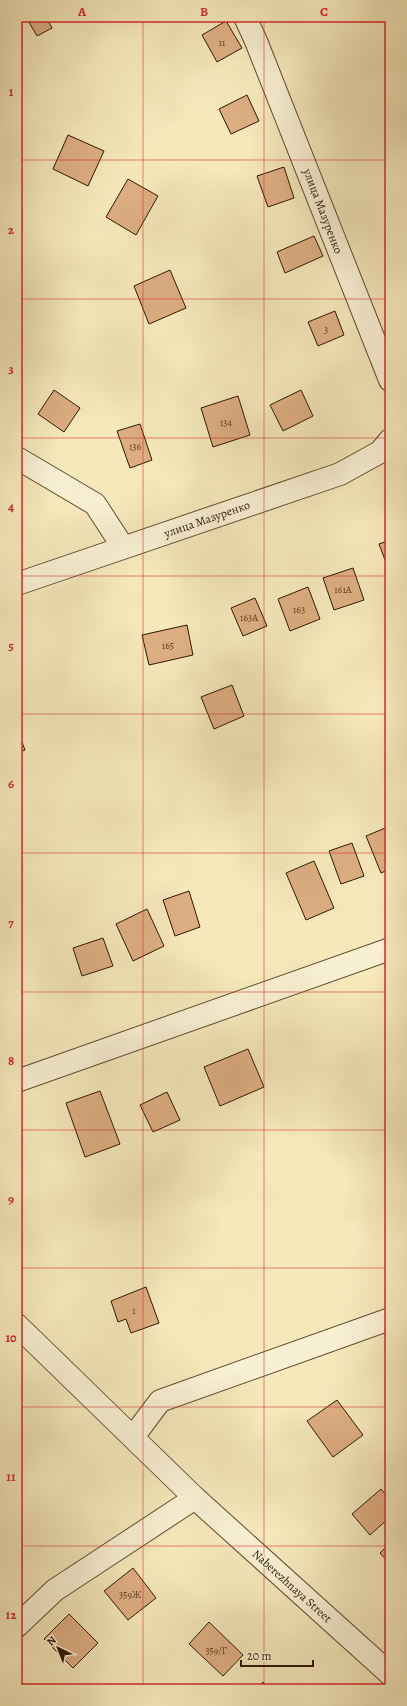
<svg xmlns="http://www.w3.org/2000/svg" width="407" height="1706" font-family="Alegreya,serif">
<rect width="100%" height="100%" fill="#f5e8bb"/>
<filter id="stains"><feTurbulence type="fractalNoise" baseFrequency=".005" numOctaves="4"/><feColorMatrix values="0 0 0 0 .2 0 0 0 0 .09 0 0 0 0 .02 0 0 0 .5 -.17"/></filter>
<radialGradient id="worn" r=".72"><stop offset=".6" stop-color="#630" stop-opacity="0"/><stop offset="1" stop-color="#630" stop-opacity=".3"/></radialGradient>
<g fill="#ddae82" stroke="#2f1702">
<polygon points="26,17 46,17 52,28 37,36"/>
<polygon points="226,21 242,48 217,62 202,35"/>
<polygon points="247,95 259,121 231,134 219,109"/>
<polygon points="68,135 104,151 88,186 53,169"/>
<polygon points="284,167 294,198 268,207 257,176"/>
<polygon points="128,179 158,196 136,235 106,217"/>
<polygon points="314,236 323,256 285,273 277,252"/>
<polygon points="170,270 186,308 149,324 134,286"/>
<polygon points="335,311 344,335 318,346 308,322"/>
<polygon points="54,390 80,408 64,432 38,414"/>
<polygon points="301,390 313,416 283,431 270,405"/>
<polygon points="238,396 250,435 213,447 201,408"/>
<polygon points="140,424 152,460 130,468 117,431"/>
<polygon points="390,540 390,573 379,544"/>
<polygon points="353,568 364,600 334,610 323,578"/>
<polygon points="308,587 320,619 290,631 278,599"/>
<polygon points="255,598 267,626 243,636 231,608"/>
<polygon points="187,625 193,655 149,665 142,635"/>
<polygon points="232,685 244,716 214,729 201,697"/>
<polygon points="17,729 25,750 17,753"/>
<polygon points="390,826 390,869 381,873 366,836"/>
<polygon points="352,843 364,876 341,884 329,851"/>
<polygon points="314,861 334,908 306,920 286,873"/>
<polygon points="189,891 200,927 175,936 163,900"/>
<polygon points="147,909 164,946 133,961 116,924"/>
<polygon points="103,938 113,966 82,976 73,948"/>
<polygon points="248,1049 264,1087 220,1106 204,1067"/>
<polygon points="100,1091 120,1144 85,1157 66,1103"/>
<polygon points="167,1092 180,1120 153,1132 140,1105"/>
<polygon points="146,1287 159,1323 131,1333 126,1319 118,1322 111,1301"/>
<polygon points="337,1400 363,1435 333,1457 307,1421"/>
<polygon points="381,1489 390,1500 390,1517 370,1535 352,1514"/>
<polygon points="390,1543 390,1564 380,1553"/>
<polygon points="133,1568 156,1598 128,1620 104,1591"/>
<polygon points="69,1614 98,1643 73,1668 44,1639"/>
<polygon points="209,1622 243,1655 223,1676 189,1644"/>
<polygon points="263,1682 269,1689 256,1689"/>
</g>
<g fill="none" stroke-linecap="round" stroke-linejoin="round">
<g stroke="#604b30" stroke-width="24">
<g id="minor">
<polyline points="245,17 256,41 390,380"/>
<polyline points="17,458 95,504 123,547"/>
<polyline points="17,584 340,474 380,452 390,440"/>
<polyline points="17,1081 390,949"/>
<polyline points="17,1325 195,1498 390,1674"/>
<polyline points="133,1437 160,1401 390,1319"/>
<polyline points="17,1626 55,1590 195,1498"/>
</g>
</g>
<use href="#minor" stroke="#f8f0d3" stroke-width="22"/>
</g>
<path fill="none" stroke="#d62828" stroke-width="1" stroke-opacity="0.55" d="M143 17V1689M264 17V1689M17 160H390M17 299H390M17 438H390M17 576H390M17 714H390M17 853H390M17 992H390M17 1130H390M17 1268H390M17 1407H390M17 1546H390"/>
<g text-anchor="middle" dominant-baseline="central" stroke-width="3" stroke-linejoin="round" paint-order="stroke">
<g font-size="10" fill="#5a3d22">
<text x="222" y="42">11</text>
<text x="326" y="329">3</text>
<text x="226" y="422">134</text>
<text x="135" y="446">136</text>
<text x="343" y="589">161А</text>
<text x="299" y="609">163</text>
<text x="249" y="617">163А</text>
<text x="168" y="645">165</text>
<text x="134" y="1310">1</text>
<text x="130" y="1594">359Ж</text>
<text x="216" y="1650">359/Г</text>
</g>
<g font-size="12" fill="#2f1702" stroke="#f8f0d3">
<text transform="translate(323 211) rotate(69)">улица Мазуренко</text>
<text transform="translate(207 519) rotate(-19)">улица Мазуренко</text>
<text transform="translate(292 1586) rotate(42)">Naberezhnaya Street</text>
</g>
</g>
<rect width="407" height="1706" fill="none" stroke="#f5e8bb" stroke-width="44"/>
<g transform="translate(58 1648) rotate(317)" stroke="#f8f0d3" stroke-width="3" paint-order="stroke">
<path d="M0-3L7 15L0 10L-7 15Z" fill="#2f1702"/>
<text y="-6" font-size="11" font-weight="bold" text-anchor="middle" fill="#2f1702">N</text>
</g>
<path d="M241 1660v6h72v-6" fill="none" stroke="#2f1702" stroke-width="2"/>
<text x="247" y="1660" font-size="12" fill="#2f1702" stroke="#f8f0d3" stroke-width="3" paint-order="stroke">20 m</text>
<rect x="22" y="22" width="363" height="1662" fill="none" stroke="#d62828" stroke-width="1.5"/>
<g font-size="13" text-anchor="middle" font-weight="bold" fill="#d62828">
<text x="82" y="16">A</text>
<text x="204" y="16">B</text>
<text x="324" y="16">C</text>
<text x="11" y="96">1</text>
<text x="11" y="234">2</text>
<text x="11" y="373">3</text>
<text x="11" y="511">4</text>
<text x="11" y="650">5</text>
<text x="11" y="788">6</text>
<text x="11" y="927">7</text>
<text x="11" y="1065">8</text>
<text x="11" y="1204">9</text>
<text x="11" y="1342">10</text>
<text x="11" y="1481">11</text>
<text x="11" y="1619">12</text>
</g>
<rect width="100%" height="100%" filter="url(#stains)"/>
<rect width="100%" height="100%" fill="url(#worn)"/>
</svg>
